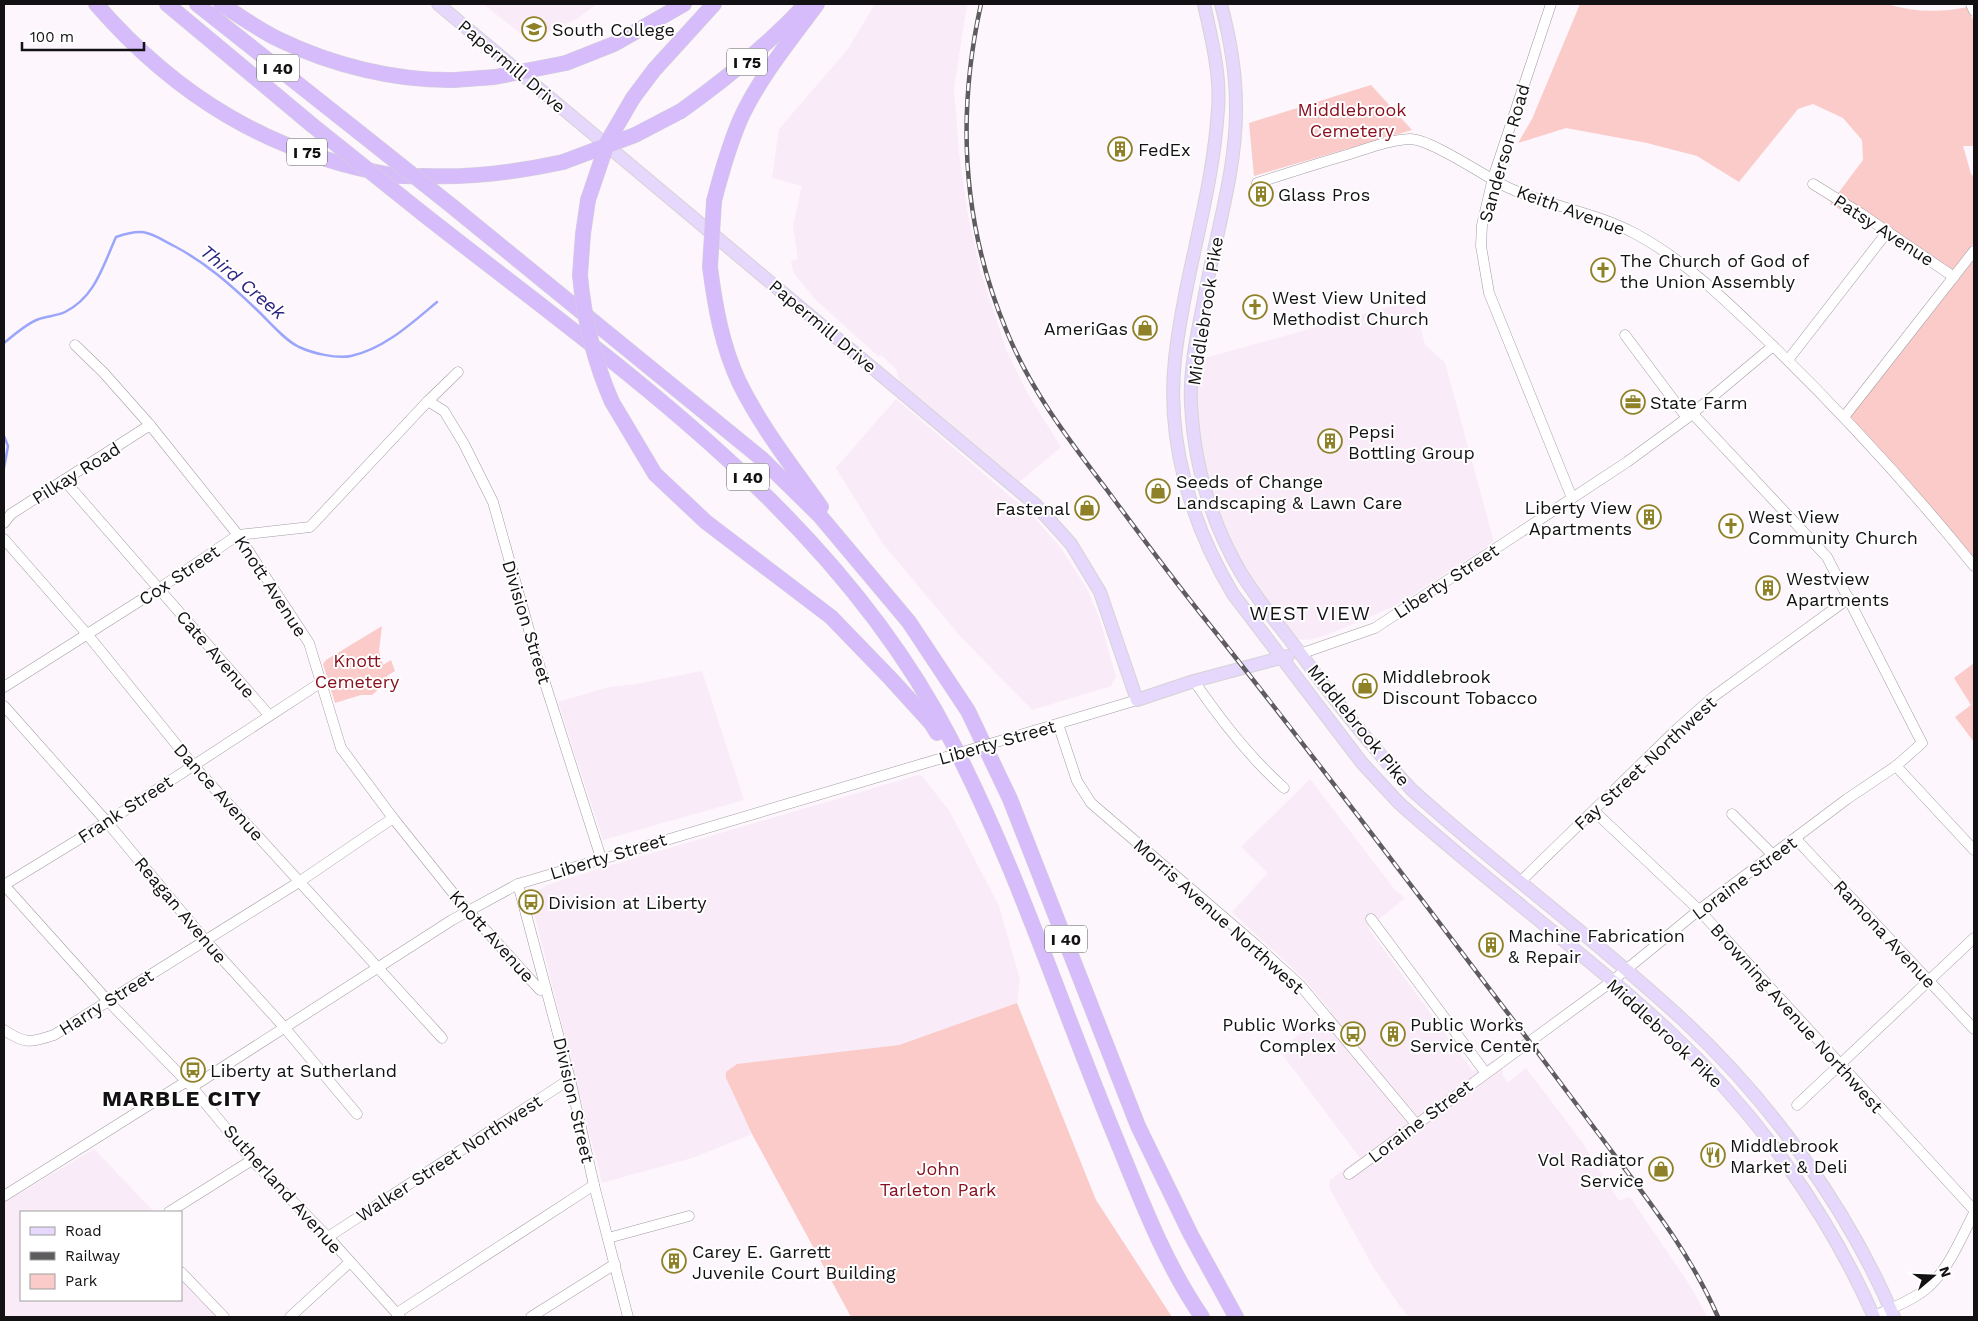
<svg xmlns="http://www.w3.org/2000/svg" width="1978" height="1321" font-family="'Work Sans',sans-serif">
<rect width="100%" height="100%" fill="#fdf6fc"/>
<g fill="#f9ebf7">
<polygon points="483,4 597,4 577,19 529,40"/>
<polygon points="875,4 967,4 954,88 959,154 968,215 980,270 1007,352 1029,396 1061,447 1019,482 900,383 896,369 881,355 878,356 815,299 795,275 793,270 791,261 798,259 793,226 802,186 772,178 779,129 848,49"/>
<polygon points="1414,300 1425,345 1445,363 1494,542 1395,606 1327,635 1308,640 1299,639 1289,631 1247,572 1226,534 1212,499 1203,461 1196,407 1198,360"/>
<polygon points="896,399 1032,515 1061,548 1088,591 1100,620 1116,677 1111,686 1032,710 960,636 883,544 836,468"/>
<polygon points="702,671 744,800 603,840 558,702 609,687 636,684"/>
<polygon points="918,775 922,776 950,812 999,906 1020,980 1017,1003 899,1045 737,1064 726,1078 752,1134 695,1157 602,1183 533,909 534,897 538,891 547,885 595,870"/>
<polygon points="1310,779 1395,890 1405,898 1368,928 1472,1070 1476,1071 1495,1059 1502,1068 1503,1076 1508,1083 1526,1068 1582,1142 1619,1201 1630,1197 1691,1287 1707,1317 1409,1317 1399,1305 1372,1265 1329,1187 1330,1180 1360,1158 1279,1050 1331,1011 1303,978 1232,912 1268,873 1241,847"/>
<polygon points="94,1149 154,1212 21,1212 21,1300 181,1300 181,1279 218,1317 4,1317 4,1203"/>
</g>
<g fill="#fbcbc9">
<path d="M1580 4H1887C1914 12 1940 13 1967 7L1974 22V146H1963L1971 174 1974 177V243L1947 277 1891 237 1830 204 1863 160 1862 140 1843 118 1813 104 1798 109 1739 182 1697 156 1647 143 1566 128 1518 143 1532 119Z"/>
<polygon points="1371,85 1412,130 1254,176 1249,123"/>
<polygon points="1974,258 1974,563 1850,416"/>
<polygon points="382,626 379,651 383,665 391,660 395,671 387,676 388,681 372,695 361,695 335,703 323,664 326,660"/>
<polygon points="1974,663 1974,742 1955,717 1971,705 1954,678"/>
<polygon points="1017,1003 1096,1200 1172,1317 851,1317 752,1134 726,1078 726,1072 737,1064 899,1045"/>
</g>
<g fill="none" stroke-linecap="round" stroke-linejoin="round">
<g stroke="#9ba6fb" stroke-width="2.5">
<path d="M4 343C14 335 27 323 39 319 47 316 57 316 65 312 95 297 103 266 116 237 146 227 149 233 176 247 206 263 231 285 256 309 269 321 283 339 299 347 312 353 336 359 351 356 384 349 412 323 437 302"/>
<polyline points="4,436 8,446 4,468"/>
</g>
<g stroke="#a39ca2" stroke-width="11">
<g id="minor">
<polyline points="1551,4 1493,178 1482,225 1481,246 1489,293 1572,498"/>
<polyline points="1971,4 1974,11"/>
<path d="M1257 183C1288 173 1319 163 1350 154 1369 148 1389 140 1410 139 1431 139 1487 178 1509 188 1549 206 1594 212 1634 233 1687 261 1728 303 1771 344 1843 414 1911 488 1974 566"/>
<polyline points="1813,184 1860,213 1954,277"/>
<polyline points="1625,335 1687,418"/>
<polyline points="75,345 103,372 150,425 238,535 309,643 341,748 393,818 461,903 540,990 546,989"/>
<polyline points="1788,360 1888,231"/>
<polyline points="428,401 444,411 464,444 493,502 536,655 601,858"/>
<polyline points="1844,417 1974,251"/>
<polyline points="64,480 269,715"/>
<polyline points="4,523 11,514 150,425"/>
<polyline points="4,539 87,634 193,765 442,1038"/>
<polyline points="1300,654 1375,628 1627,462 1687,418 1773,346"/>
<path d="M1194 681C1220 719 1249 757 1284 788"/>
<polyline points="4,687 160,588 238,535 310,527 428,401 458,372"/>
<polyline points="4,706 107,822 205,940 284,1027 357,1114"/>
<polyline points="1058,724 1077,781 1091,803 1256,945 1300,985 1416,1124"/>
<polyline points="1010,738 1137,700"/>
<polyline points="1896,766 1974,850"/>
<polyline points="1594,811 1699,910 1974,1210"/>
<polyline points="1732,814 1773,855"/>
<polyline points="1796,839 1974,1029"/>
<polyline points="1520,882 1677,729 1713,697 1849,598"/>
<polyline points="518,884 570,1079 594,1185 628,1317"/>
<polyline points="4,885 108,1001 192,1087 252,1160 328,1237 400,1317"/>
<polyline points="4,885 107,822 320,683"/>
<polyline points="1371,919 1485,1072"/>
<path d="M4 1030C25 1044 30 1043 54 1035L299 882 393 818"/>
<polyline points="192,1087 452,920 518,884 922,764"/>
<polyline points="1797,1105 1974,938"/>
<polyline points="1349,1174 1611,982 1699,910 1847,799 1896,766 1922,743 1827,557 1692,413"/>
<polyline points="4,1196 187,1081"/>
<polyline points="169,1212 252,1160"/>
<polyline points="328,1237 570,1079"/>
<polyline points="608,1238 689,1216"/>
<polyline points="181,1272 224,1317"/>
<polyline points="397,1313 594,1185"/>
<path d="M1874 1316C1892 1308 1911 1301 1926 1289 1948 1271 1961 1238 1974 1213"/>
<polyline points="290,1317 350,1262"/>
<polyline points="531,1317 615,1264"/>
</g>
</g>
<g stroke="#d5d4d5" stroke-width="14">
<g id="major">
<polyline points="438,4 1035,504 1071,544 1100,592 1137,700 1194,681 1288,656"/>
<path d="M1204 4C1211 37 1221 74 1218 109 1213 194 1184 275 1175 359 1166 441 1191 524 1233 594L1362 763 1399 803C1487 882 1584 952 1671 1033 1756 1112 1827 1211 1874 1317"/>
<path d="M1221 4C1230 38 1236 71 1236 106 1237 166 1217 230 1206 289 1199 327 1189 366 1191 404 1194 463 1211 522 1241 573 1258 601 1280 626 1300 653 1335 701 1371 746 1412 790 1499 869 1596 939 1683 1020 1770 1101 1847 1207 1894 1317"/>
</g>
</g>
<g stroke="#d5d4d5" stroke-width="16">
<g id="highway">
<path d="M96 4C176 96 269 153 391 175 401 177 413 176 425 176 472 178 517 172 563 162"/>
<polyline points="167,4 312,125"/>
<polyline points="197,4 360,133"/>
<path d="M221 4C240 16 259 30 280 40 332 65 395 81 454 80"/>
<polyline points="566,63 614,44 684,4"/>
<polyline points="633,98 654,70 714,4"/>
<path d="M681 111C726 79 768 45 806 4"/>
<path d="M714 201C721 174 729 146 740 120 759 78 790 41 817 4"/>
<polyline points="453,207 762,459 820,516 909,622 968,711 1010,799 1138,1126 1191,1235 1236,1317"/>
<path d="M422 213C616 366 834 512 950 738 1016 865 1060 1003 1115 1136 1140 1197 1164 1262 1202 1317"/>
<path d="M710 267C715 306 722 346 739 382 761 427 792 466 821 507"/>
<polyline points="580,275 583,234 588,200"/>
<polyline points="612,402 655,474 706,522 831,617 891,679 931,723 937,733"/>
</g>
</g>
<use href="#minor" stroke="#fff" stroke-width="10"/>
<use href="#major" stroke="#e6d7fc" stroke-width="12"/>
<use href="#highway" stroke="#d6bcfa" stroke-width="15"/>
<g stroke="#5f5c5f" stroke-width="4.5">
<path id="rail" d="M981 4C956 117 962 225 1007 332 1031 391 1069 440 1107 490 1138 532 1169 574 1201 614 1310 750 1414 890 1520 1029 1551 1070 1582 1112 1613 1153 1652 1205 1692 1257 1718 1317"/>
</g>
<use href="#rail" stroke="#fff" stroke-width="2.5" stroke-dasharray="8" stroke-linecap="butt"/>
<g stroke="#a39ca2" stroke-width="11" stroke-linecap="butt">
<polyline id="minor-bridge" points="922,764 1010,738"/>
</g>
<g stroke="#d5d4d5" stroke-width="16" stroke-linecap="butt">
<g id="highway-bridge">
<polyline points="454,80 495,77 566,63"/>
<polyline points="312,125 422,213"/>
<polyline points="360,133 453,207"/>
<polyline points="563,162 635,135 681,111"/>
<polyline points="588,200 608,141 633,98"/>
<polyline points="710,267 714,201"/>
<path d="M580 275C584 320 594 361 612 402"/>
</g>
</g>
<use href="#minor-bridge" stroke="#fff" stroke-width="10"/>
<use href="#highway-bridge" stroke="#d6bcfa" stroke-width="15"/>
</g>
<defs>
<g id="university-ring" transform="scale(1.25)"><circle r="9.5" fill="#fff" stroke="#8f8128" stroke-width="1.5"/><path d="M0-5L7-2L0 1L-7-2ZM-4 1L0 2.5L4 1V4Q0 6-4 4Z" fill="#8f8128"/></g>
<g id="building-ring" transform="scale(1.25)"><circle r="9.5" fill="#fff" stroke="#8f8128" stroke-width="1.5"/><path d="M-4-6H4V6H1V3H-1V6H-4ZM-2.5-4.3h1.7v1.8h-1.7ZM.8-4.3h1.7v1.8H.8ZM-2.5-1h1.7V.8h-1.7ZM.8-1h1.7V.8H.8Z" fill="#8f8128"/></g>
<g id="church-ring" transform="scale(1.25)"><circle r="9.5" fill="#fff" stroke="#8f8128" stroke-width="1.5"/><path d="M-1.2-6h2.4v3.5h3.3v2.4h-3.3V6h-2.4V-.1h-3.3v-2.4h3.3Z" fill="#8f8128"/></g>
<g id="shop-ring" transform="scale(1.25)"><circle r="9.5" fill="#fff" stroke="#8f8128" stroke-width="1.5"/><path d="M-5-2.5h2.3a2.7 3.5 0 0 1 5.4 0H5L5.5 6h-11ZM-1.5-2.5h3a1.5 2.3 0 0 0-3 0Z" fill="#8f8128"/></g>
<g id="office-ring" transform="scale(1.25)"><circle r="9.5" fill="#fff" stroke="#8f8128" stroke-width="1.5"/><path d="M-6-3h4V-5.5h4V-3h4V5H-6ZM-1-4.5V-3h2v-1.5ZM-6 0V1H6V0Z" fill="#8f8128"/></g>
<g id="bus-ring" transform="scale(1.25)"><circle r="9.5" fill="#fff" stroke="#8f8128" stroke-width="1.5"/><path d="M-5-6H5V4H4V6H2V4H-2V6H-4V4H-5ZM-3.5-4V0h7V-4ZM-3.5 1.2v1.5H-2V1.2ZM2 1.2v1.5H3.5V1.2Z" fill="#8f8128"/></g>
<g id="restaurant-ring" transform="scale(1.25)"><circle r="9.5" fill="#fff" stroke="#8f8128" stroke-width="1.5"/><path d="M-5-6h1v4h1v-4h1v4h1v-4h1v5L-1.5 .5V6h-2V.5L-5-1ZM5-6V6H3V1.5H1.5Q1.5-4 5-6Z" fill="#8f8128"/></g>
</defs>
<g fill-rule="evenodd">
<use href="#university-ring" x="534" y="29"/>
<use href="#building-ring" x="1120" y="149"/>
<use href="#building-ring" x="1261" y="194"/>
<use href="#church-ring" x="1603" y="270"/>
<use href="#church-ring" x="1255" y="307"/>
<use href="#shop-ring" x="1145" y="328"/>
<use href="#office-ring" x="1633" y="402"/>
<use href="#building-ring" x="1330" y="441"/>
<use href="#shop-ring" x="1158" y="491"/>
<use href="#shop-ring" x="1087" y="508"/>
<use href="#building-ring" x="1649" y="517"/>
<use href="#church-ring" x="1731" y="526"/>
<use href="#building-ring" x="1768" y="588"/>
<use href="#shop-ring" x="1365" y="686"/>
<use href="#bus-ring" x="531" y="902"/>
<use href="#building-ring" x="1491" y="945"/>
<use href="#bus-ring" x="1353" y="1034"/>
<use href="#building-ring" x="1393" y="1034"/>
<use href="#bus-ring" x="193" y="1070"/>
<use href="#restaurant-ring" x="1713" y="1155"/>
<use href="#shop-ring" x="1661" y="1169"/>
<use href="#building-ring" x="674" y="1261"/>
</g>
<g text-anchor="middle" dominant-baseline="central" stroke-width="4" stroke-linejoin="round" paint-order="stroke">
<g fill="#fff" stroke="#5a585a" stroke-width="1">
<rect x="727" y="48.5" width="40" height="27" rx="4"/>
<rect x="257" y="54.5" width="42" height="27" rx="4"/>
<rect x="287" y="138.5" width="40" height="27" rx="4"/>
<rect x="727" y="463.5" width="42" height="27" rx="4"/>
<rect x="1045" y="925.5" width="42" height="27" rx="4"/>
</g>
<g font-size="16" font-weight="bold" fill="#131113">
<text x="747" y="62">I 75</text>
<text x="278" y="68">I 40</text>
<text x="307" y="152">I 75</text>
<text x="748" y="477">I 40</text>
<text x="1066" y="939">I 40</text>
</g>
<g font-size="18" fill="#131113" stroke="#fff" text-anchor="start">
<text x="552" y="29">South College</text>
<text x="1138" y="149">FedEx</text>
<text x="1278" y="194">Glass Pros</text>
<text x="1620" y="260">The Church of God of<tspan x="1620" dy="21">the Union Assembly</tspan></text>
<text x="1272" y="297">West View United<tspan x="1272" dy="21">Methodist Church</tspan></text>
<text x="1128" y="328" text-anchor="end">AmeriGas</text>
<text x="1650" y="402">State Farm</text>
<text x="1348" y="431">Pepsi<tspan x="1348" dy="21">Bottling Group</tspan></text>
<text x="1176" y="481">Seeds of Change<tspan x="1176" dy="21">Landscaping &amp; Lawn Care</tspan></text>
<text x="1632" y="507" text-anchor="end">Liberty View<tspan x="1632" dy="21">Apartments</tspan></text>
<text x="1070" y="508" text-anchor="end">Fastenal</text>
<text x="1748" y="516">West View<tspan x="1748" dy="21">Community Church</tspan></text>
<text x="1786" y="578">Westview<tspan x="1786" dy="21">Apartments</tspan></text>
<text x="1382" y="676">Middlebrook<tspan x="1382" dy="21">Discount Tobacco</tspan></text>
<text x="548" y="902">Division at Liberty</text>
<text x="1508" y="935">Machine Fabrication<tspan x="1508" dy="21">&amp; Repair</tspan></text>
<text x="1336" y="1024" text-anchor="end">Public Works<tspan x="1336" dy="21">Complex</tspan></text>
<text x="1410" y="1024">Public Works<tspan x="1410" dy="21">Service Center</tspan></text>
<text x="210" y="1070">Liberty at Sutherland</text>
<text x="1730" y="1145">Middlebrook<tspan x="1730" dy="21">Market &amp; Deli</tspan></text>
<text x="1644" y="1159" text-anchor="end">Vol Radiator<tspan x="1644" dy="21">Service</tspan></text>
<text x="692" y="1251">Carey E. Garrett<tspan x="692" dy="21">Juvenile Court Building</tspan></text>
</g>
<g font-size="18" fill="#131113" stroke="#fff">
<text transform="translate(512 66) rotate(40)">Papermill Drive</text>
<text transform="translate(1504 153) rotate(-74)">Sanderson Road</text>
<text transform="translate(1571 210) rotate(20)">Keith Avenue</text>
<text transform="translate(1884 230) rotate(33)">Patsy Avenue</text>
<text transform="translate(1205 311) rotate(-81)">Middlebrook Pike</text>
<text transform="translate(823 326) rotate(40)">Papermill Drive</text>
<text transform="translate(76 473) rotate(-32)">Pilkay Road</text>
<text transform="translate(179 575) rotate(-34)">Cox Street</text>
<text transform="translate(1446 581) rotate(-33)">Liberty Street</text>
<text transform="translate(271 586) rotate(57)">Knott Avenue</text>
<text transform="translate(527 622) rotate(73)">Division Street</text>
<text transform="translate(216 654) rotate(49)">Cate Avenue</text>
<text transform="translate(1359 725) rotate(51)">Middlebrook Pike</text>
<text transform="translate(997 742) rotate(-16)">Liberty Street</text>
<text transform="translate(1645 763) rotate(-43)">Fay Street Northwest</text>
<text transform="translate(219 792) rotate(48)">Dance Avenue</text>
<text transform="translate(125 809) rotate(-33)">Frank Street</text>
<text transform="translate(608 856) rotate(-17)">Liberty Street</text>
<text transform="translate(1744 878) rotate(-37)">Loraine Street</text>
<text transform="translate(181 910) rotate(50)">Reagan Avenue</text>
<text transform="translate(1219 916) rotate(42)">Morris Avenue Northwest</text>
<text transform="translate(1885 934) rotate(47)">Ramona Avenue</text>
<text transform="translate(492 936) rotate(48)">Knott Avenue</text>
<text transform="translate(106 1002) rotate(-32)">Harry Street</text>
<text transform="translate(1797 1018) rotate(48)">Browning Avenue Northwest</text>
<text transform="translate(1665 1033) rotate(43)">Middlebrook Pike</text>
<text transform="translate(574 1100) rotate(77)">Division Street</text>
<text transform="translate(1420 1121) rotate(-37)">Loraine Street</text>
<text transform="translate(449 1158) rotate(-33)">Walker Street Northwest</text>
<text transform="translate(283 1189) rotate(48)">Sutherland Avenue</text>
</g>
<g font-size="18" fill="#881020" stroke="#fff">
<text x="1352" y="109">Middlebrook<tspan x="1352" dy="21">Cemetery</tspan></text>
<text x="357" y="660">Knott<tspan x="357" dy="21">Cemetery</tspan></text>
<text x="938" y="1168">John<tspan x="938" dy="21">Tarleton Park</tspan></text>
</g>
<g font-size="19" font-style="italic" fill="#2a2483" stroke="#fff">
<text transform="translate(243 282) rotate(40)">Third Creek</text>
</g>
<g font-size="20" letter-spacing="1" fill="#131113" stroke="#fff">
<text x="1310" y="613">WEST VIEW</text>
</g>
<g font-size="22" font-weight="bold" letter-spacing="1" fill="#131113" stroke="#fff">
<text x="182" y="1098">MARBLE CITY</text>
</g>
</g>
<rect width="1978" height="1321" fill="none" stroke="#131113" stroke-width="10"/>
<rect x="20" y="1211" width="162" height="90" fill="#ffffff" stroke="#a1a0a1"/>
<rect x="30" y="1227" width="25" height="8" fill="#e6d7fc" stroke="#a1a0a1"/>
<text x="65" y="1236" font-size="15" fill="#131113">Road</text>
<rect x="30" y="1252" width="25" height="8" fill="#5f5c5f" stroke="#a1a0a1"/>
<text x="65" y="1261" font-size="15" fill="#131113">Railway</text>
<rect x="30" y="1274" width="25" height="15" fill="#fbcbc9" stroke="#a1a0a1"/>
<text x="65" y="1286" font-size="15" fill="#131113">Park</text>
<g transform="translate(1933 1276) rotate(71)" stroke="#ffffff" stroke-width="4" paint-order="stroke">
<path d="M0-4L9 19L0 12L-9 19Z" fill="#131113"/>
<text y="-8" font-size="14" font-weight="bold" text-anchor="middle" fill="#131113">N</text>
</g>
<path d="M22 42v8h122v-8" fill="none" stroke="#131113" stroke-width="2.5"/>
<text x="30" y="42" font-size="15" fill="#131113" stroke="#ffffff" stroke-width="4" paint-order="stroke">100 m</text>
</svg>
